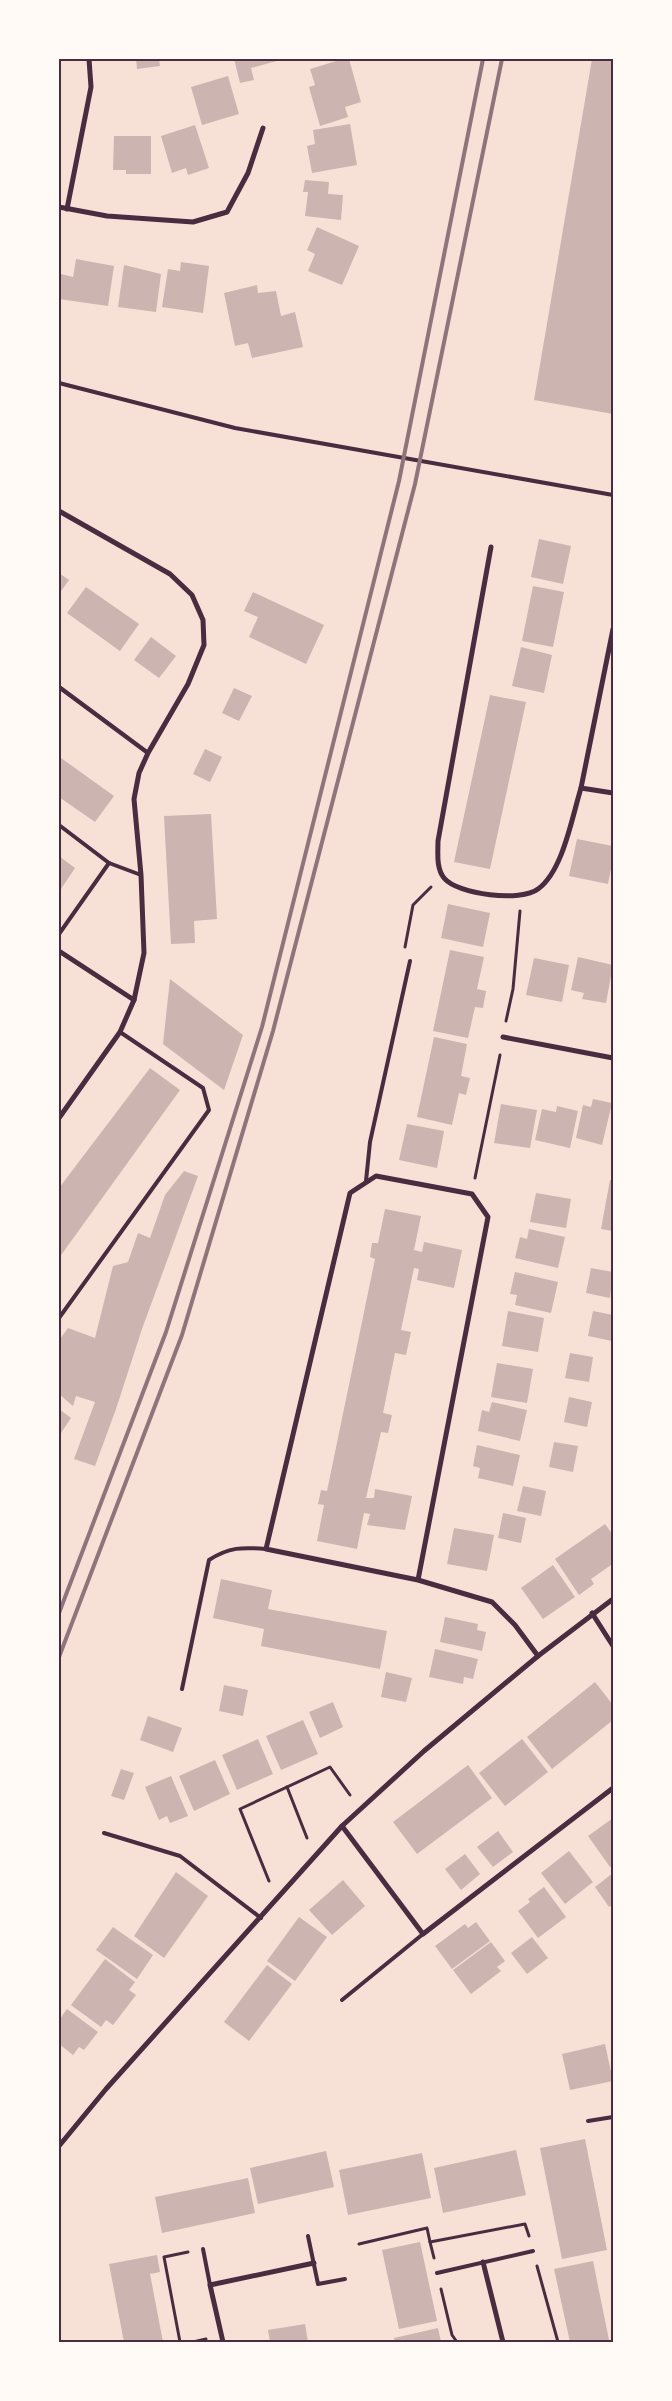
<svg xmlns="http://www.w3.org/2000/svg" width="672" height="2401" font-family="'Fira Sans Condensed',sans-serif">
<rect width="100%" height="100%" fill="#f7e1d7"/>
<g fill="#ccb4b1">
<polygon points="136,59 159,59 160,66 137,69"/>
<polygon points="234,59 284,59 251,68 254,80 240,83"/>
<polygon points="343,59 349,59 361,102 345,107 348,117 320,126 309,87 315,85 310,69"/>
<polygon points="592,59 613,59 613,414 534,400"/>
<polygon points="228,76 239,114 202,125 191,87"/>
<polygon points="350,124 357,165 312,173 307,146 315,144 313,130"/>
<polygon points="195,125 209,168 188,175 186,168 172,173 161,136"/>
<polygon points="114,136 151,136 151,174 126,174 126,170 113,170"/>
<polygon points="305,180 329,182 328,194 343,195 341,220 305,216 308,192 303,192"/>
<polygon points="317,227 359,246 342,285 308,271 315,254 307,250"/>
<polygon points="76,259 114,266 108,306 59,299 61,274 73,277"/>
<polygon points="181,262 209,266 203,313 162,307 168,269 180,271"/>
<polygon points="124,265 161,274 156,312 118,307"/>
<polygon points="257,285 258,293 276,291 281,316 295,312 303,347 252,358 248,343 235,346 224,293"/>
<polygon points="539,539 571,546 563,584 531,577"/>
<polygon points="59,573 69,580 59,594"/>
<polygon points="533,586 564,592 553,647 522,641"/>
<polygon points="86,587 139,624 120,651 67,613"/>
<polygon points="253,592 324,625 306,664 249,637 258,617 244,611"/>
<polygon points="151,637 176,656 159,678 134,660"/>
<polygon points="521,647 552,655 544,693 512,686"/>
<polygon points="234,688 252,696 239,721 222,713"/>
<polygon points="490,695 526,702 490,869 454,862"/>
<polygon points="205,749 222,757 210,782 193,774"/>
<polygon points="61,758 114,796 95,822 59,797 59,762"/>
<polygon points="211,814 217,919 194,921 195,943 171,944 164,816"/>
<polygon points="577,839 613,846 613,859 608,884 569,876"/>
<polygon points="59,856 75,868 59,892"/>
<polygon points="448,904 490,913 483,947 441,938"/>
<polygon points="450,950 484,957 477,989 486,991 483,1008 475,1007 468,1038 433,1031"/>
<polygon points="578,957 613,965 606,1003 582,999 584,993 571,990"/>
<polygon points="534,958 569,965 562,1002 526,995"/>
<polygon points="170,979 243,1035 224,1090 163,1044"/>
<polygon points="434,1037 467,1044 461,1076 470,1078 466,1095 459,1093 452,1125 417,1117"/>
<polygon points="150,1068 180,1090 59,1258 59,1188"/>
<polygon points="593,1099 612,1103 602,1145 576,1138 583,1105 591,1107"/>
<polygon points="501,1104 537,1110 530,1148 494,1143"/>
<polygon points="557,1106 578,1111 570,1148 535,1140 542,1109 556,1112"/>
<polygon points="407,1124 444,1131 437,1168 399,1160"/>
<polygon points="184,1171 198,1176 142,1329 116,1409 95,1466 74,1459 95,1402 76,1396 73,1406 59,1394 59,1340 68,1328 95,1338 113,1266 128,1262 138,1233 150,1238 165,1195"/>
<polygon points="610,1180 613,1180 613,1231 601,1229"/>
<polygon points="536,1193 571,1199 566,1228 530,1222"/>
<polygon points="385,1209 421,1216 414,1250 422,1252 424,1242 462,1250 454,1288 417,1280 419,1269 414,1268 401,1330 411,1332 406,1355 395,1353 383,1413 392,1415 388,1433 381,1432 366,1498 374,1498 375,1489 412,1496 405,1530 367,1525 370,1514 364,1513 357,1549 317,1541 324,1505 318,1504 321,1490 327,1491 375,1259 370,1257 372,1243 378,1243"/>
<polygon points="529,1229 565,1237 558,1268 515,1258 520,1237 527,1239"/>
<polygon points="591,1268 613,1272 610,1298 586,1293"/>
<polygon points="515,1272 558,1282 551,1313 515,1305 517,1295 510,1294"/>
<polygon points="508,1311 544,1318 538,1352 502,1346"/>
<polygon points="593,1311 613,1315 612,1341 588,1336"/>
<polygon points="570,1353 593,1357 589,1382 565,1378"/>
<polygon points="497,1363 533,1369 527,1403 491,1397"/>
<polygon points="569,1397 592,1402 587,1427 564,1422"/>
<polygon points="492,1402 527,1410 520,1441 478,1431 482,1410 489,1412"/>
<polygon points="59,1409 71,1418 59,1436"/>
<polygon points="554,1442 578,1446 573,1472 549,1467"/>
<polygon points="477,1445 520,1455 513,1486 478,1478 480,1468 473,1466"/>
<polygon points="523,1486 546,1491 541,1516 517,1511"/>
<polygon points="503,1513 526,1518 521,1543 498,1538"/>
<polygon points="605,1524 613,1535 613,1569 611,1565 591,1579 594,1584 579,1595 555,1559"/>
<polygon points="454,1528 494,1535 487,1571 447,1564"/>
<polygon points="553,1565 575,1597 543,1619 521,1588"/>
<polygon points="221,1579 272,1590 268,1609 387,1631 380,1669 261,1646 264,1629 213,1618"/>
<polygon points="445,1617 478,1624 477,1630 486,1632 482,1651 440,1642"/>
<polygon points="435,1649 478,1659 473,1679 464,1677 463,1684 429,1677"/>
<polygon points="386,1672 412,1678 406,1702 381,1697"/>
<polygon points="595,1682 613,1705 613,1720 552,1769 527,1737"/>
<polygon points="224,1685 248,1690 243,1716 219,1711"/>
<polygon points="333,1702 343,1727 320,1738 309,1712"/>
<polygon points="148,1716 182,1728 173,1752 140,1740"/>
<polygon points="303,1720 318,1754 281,1770 266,1736"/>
<polygon points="258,1739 273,1774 237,1790 222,1755"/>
<polygon points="522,1739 548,1772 505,1806 479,1773"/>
<polygon points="215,1760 230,1794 194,1811 179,1776"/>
<polygon points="468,1765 492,1798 417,1854 393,1822"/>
<polygon points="121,1769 134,1773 124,1800 111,1796"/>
<polygon points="171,1776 188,1816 170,1823 167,1816 159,1820 145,1787"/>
<polygon points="613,1818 613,1865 610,1867 588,1836"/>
<polygon points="498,1831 513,1852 493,1867 477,1847"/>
<polygon points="569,1851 593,1882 565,1904 541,1873"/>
<polygon points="465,1854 480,1874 461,1890 445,1869"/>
<polygon points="176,1872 208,1896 164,1958 134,1936"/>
<polygon points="613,1873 613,1904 609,1907 595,1887"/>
<polygon points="343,1880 365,1906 332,1935 309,1910"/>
<polygon points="544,1887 566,1917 538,1938 518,1911 530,1902 528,1899"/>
<polygon points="299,1917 327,1937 295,1981 267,1961"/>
<polygon points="476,1922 490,1941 452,1969 435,1946 465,1924 468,1928"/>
<polygon points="113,1927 153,1955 137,1979 96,1950"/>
<polygon points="532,1937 548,1958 527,1974 511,1953"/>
<polygon points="491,1942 505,1961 497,1967 501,1971 471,1994 453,1970"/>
<polygon points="105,1959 135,1982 129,1990 136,1995 113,2025 106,2020 101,2027 71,2005"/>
<polygon points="267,1965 292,1984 249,2041 224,2022"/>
<polygon points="67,2009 98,2032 84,2050 79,2047 73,2055 59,2044 59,2020"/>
<polygon points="605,2044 613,2081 570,2090 562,2054"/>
<polygon points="585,2139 607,2250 562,2259 540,2148"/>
<polygon points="516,2150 526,2195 443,2213 434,2168"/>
<polygon points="326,2151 334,2187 258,2204 250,2168"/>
<polygon points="422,2153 431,2198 348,2215 339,2170"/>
<polygon points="248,2178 255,2213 162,2233 155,2197"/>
<polygon points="420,2242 437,2321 399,2329 382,2250"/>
<polygon points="157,2255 160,2272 150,2274 163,2342 124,2342 109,2264"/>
<polygon points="593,2261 609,2340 597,2342 570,2342 554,2269"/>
<polygon points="305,2324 308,2342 270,2342 268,2330"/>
<polygon points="438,2328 441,2342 395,2342 394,2338"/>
</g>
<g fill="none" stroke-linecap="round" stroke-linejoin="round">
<g stroke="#4a2c40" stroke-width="3">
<polyline points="405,947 413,905 431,887"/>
<polyline points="506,1021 513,989 520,911"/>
<polyline points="475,1178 500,1055"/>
<polyline points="287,1787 307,1838"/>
<polyline points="269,1881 240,1809 330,1767 350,1795"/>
<polyline points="359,2244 427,2228 430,2242"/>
<polyline points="434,2258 430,2242 525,2224 529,2236"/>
<polyline points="537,2266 558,2342"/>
<polyline points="441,2289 452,2335 457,2342"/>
<polyline points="180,2342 164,2257 188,2252"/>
<polyline points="193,2342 206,2339"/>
</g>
<g stroke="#4a2c40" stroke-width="4">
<polyline points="59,383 235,428 613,495"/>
<polyline points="59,825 109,863 141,875"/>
<polyline points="59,934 109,863"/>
<polyline points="366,1181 370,1142 410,961"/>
<polyline points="59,1318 209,1110 203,1088 120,1032"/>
<path d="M182 1689 209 1560C229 1547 242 1547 266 1549"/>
<polyline points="104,1833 180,1856 261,1918"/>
<polyline points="342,2000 423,1934"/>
<polyline points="588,2121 613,2117"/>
<polyline points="308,2236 318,2284 345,2279"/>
<polyline points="203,2249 210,2285"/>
<polyline points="437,2273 533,2251"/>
</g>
<polyline stroke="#4a2c40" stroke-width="4.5" points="59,687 148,753"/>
<g stroke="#4a2c40" stroke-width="5">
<polyline points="59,207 107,216 193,222 227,212 248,173 263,128"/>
<polyline points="67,209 91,87 89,59"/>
<polyline points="59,511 170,574 192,595 203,620 204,645 188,684 148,753 139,773 134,799 141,875 144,953 134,1000 120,1032 59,1118"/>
<path d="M491 547 438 841C438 853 436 868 444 878 458 895 521 902 538 889 563 871 572 817 581 788"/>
<polyline points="613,629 581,788 613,793"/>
<polyline points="59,951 134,1000"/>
<polyline points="503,1037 613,1058"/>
<polyline points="418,1580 488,1217 472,1194 376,1176 350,1193 266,1549 418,1580 492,1602 515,1625 538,1656"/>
<polyline points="592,1613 613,1646"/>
<polyline points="342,1826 423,1934 613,1788"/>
<polyline points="59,2146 106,2089 342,1826 424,1751 538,1656 613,1599"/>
<polyline points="483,2262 503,2342"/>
<polyline points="223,2342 210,2285 314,2263"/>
</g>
<g stroke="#8f747c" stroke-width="4">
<polyline points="59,1613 166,1332 262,1027 399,481 483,59"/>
<polyline points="59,1657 182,1335 273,1031 415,484 502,59"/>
</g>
</g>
<rect width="672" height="2401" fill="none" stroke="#fffaf5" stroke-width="120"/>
<rect x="60" y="60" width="552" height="2281" fill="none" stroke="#4a2c40" stroke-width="2"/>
</svg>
